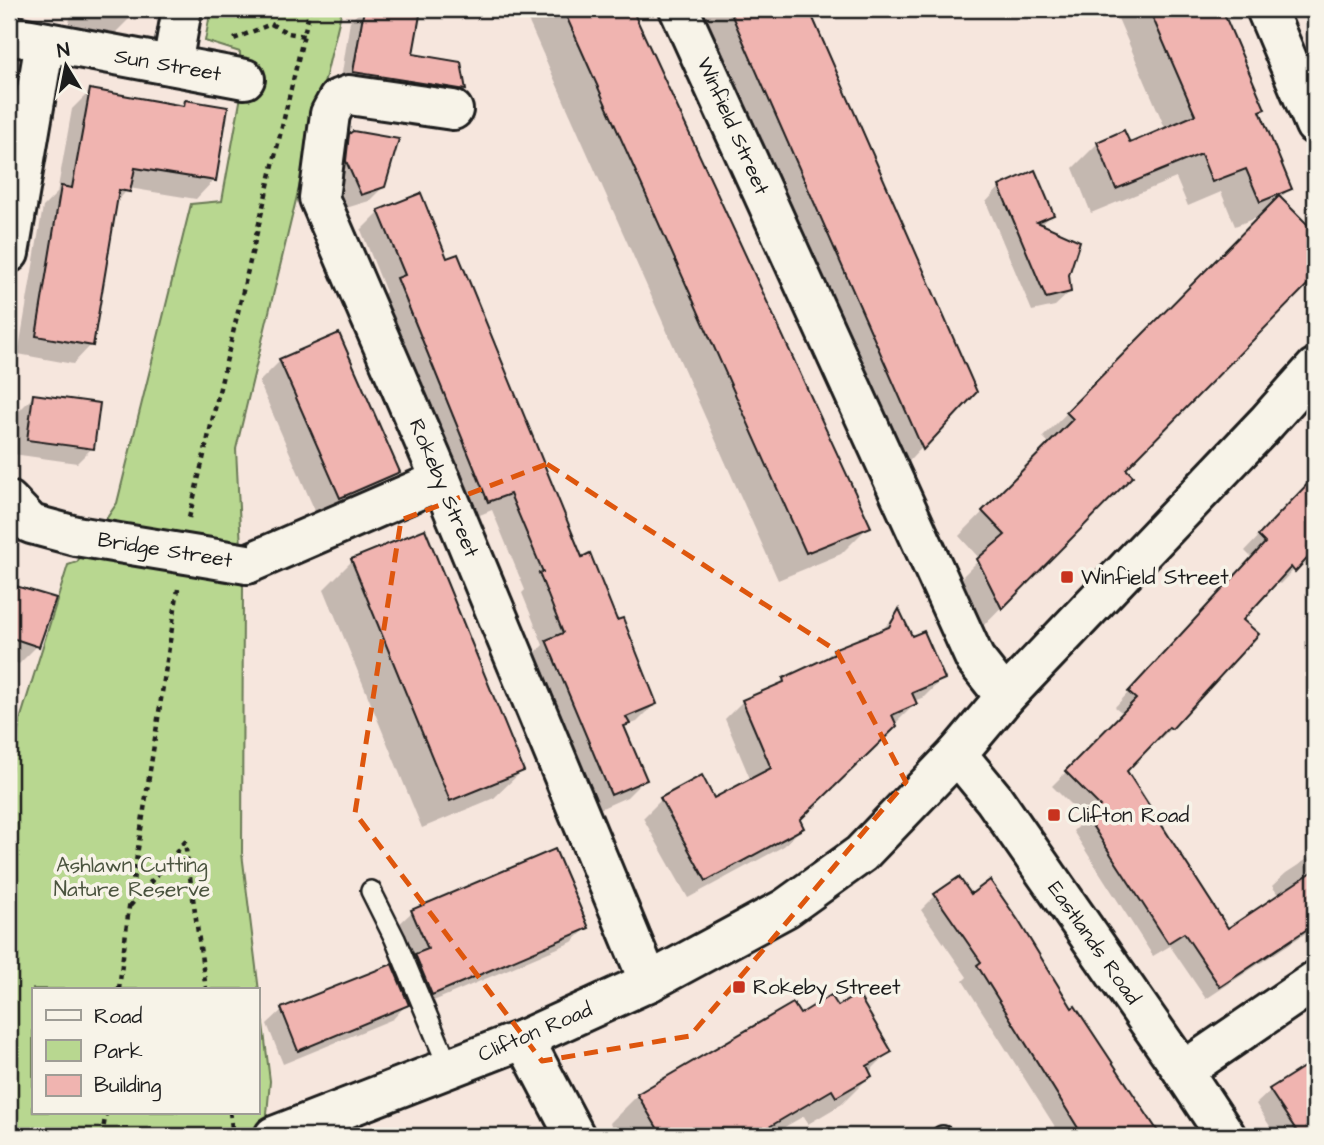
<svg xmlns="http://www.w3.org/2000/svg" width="1324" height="1145" font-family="'Architects Daughter',sans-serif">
<rect width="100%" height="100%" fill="#f6e6dd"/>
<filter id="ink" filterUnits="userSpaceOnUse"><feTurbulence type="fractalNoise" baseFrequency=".0143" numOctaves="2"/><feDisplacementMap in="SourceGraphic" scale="14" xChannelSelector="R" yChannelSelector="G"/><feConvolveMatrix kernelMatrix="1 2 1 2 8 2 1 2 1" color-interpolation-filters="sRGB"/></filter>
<g filter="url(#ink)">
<path fill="#b8d790" stroke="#6a7a56" stroke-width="2" fill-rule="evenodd" d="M211 9H342L236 449 243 587 242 853 270 1081 265 1136H9V923L13 879 9 875V784L20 720 68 565 77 562 117 503 191 204 222 201 241 96 240 52 205 41ZM33 989H257V1112H33Z"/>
<g fill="#0003">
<polygon points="72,9 134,9 133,15 111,37 68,28"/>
<polygon points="363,9 377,9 418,16 411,55 459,63 464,90 449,104 340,86 350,21"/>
<polygon points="523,9 631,9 869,526 841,554 778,580"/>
<polygon points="691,9 807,9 975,391 896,475"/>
<polygon points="1114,9 1220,9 1263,109 1259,113 1290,189 1279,199 1315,235 1315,275 1124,469 1130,476 977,632 954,585 980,559 959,536 1050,444 1043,437 1263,215 1235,226 1221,192 1188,206 1176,178 1091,213 1073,168 1098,143 1123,132 1129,145 1166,130"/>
<polygon points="90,91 180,107 186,102 214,180 196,199 129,188 115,204 91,345 73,364 18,354 43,207 57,193 72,109"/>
<polygon points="353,133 384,186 369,201 346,208 332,176 336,150"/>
<polygon points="1000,187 1052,215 1040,226 1067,275 1070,292 1055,306 1032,311 986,202"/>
<polygon points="379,212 447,260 581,559 616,622 655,704 637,722 623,727 645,779 627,797 593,812 529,659 543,645 522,593 525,590 492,510 470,519 380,297 386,292 361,230"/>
<polygon points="280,361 398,471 377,493 318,518 259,382"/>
<polygon points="34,396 92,448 77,463 13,454 19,411"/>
<polygon points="1315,477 1315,548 1280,584 1276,581 1241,620 1171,728 1157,742 1154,739 1124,770 1227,930 1279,896 1272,886 1286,873 1315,854 1315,927 1206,999 1170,946 1153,956 1073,831 1085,819 1052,786 1124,714 1115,707 1252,558 1245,551"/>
<polygon points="424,532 522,771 494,798 422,828 324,589 352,561"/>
<polygon points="9,586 53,599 37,646 19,664 9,660"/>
<polygon points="899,612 912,638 942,679 924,697 914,701 915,704 798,820 802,828 784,846 688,898 643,818 661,800 714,801 751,781 725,719 743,701 777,687 784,680 821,662 834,650 880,632"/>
<polygon points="936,895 971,896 1072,1010 1075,1008 1158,1136 1059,1136 1059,1133 963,981 967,977 921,910"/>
<polygon points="412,912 587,928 572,942 417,1008 397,926"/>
<polygon points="391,966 407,1004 393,1019 283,1064 267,1024 282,1010"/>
<polygon points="837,1008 890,1051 868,1073 870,1076 842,1104 808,1124 804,1116 781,1129 785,1136 618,1136 610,1123 638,1095 799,1016"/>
<polygon points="1315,1062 1315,1136 1276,1136 1256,1104 1271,1090"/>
</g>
<g fill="#f0b4b0" stroke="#1c1c1c" stroke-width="2">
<polygon points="364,9 386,9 420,15 413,54 461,62 466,90 353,72"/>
<polygon points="563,9 632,9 871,527 806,553"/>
<polygon points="729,9 809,9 977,392 923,450"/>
<polygon points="1149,9 1222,9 1265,109 1260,111 1292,189 1260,202 1246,169 1212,182 1201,154 1116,189 1097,142 1124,130 1130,143 1195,115"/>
<polygon points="90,89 184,106 185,100 228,107 216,181 135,168 130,192 119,190 93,346 36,336 61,186 72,188"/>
<polygon points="353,131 399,139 385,187 361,195 346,161 349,134"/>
<polygon points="1035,170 1054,215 1037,222 1080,241 1069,275 1071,292 1046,298 999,186"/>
<polygon points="421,193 447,258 458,254 582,557 590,553 617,620 623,618 657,704 626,717 630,724 624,726 647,780 611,795 546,640 563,633 539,573 543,572 510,494 488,502 397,278 405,275 378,210"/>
<polygon points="1279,196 1315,232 1315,277 1126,469 1133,476 1002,609 977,559 1005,535 982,511 1073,419 1066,412"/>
<polygon points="339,333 400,472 340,498 279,359"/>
<polygon points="33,394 100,403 94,449 27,440"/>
<polygon points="1315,476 1315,550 1295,572 1291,567 1243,620 1259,634 1172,729 1169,727 1127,771 1228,928 1315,870 1315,924 1220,987 1184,933 1168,943 1086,816 1100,806 1065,771 1136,699 1128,692 1265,543 1258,536"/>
<polygon points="425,529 524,771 450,801 351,559"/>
<polygon points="9,584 56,598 39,647 9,637"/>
<polygon points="899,609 912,636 924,631 945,679 912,693 917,704 892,715 897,726 800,820 804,828 706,881 660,798 702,775 714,798 771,768 742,700 784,682 783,678 835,654 833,649 889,627"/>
<polygon points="555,849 589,928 432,995 415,954 428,949 411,910"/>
<polygon points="959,877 971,894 990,880 1018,920 1072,1008 1075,1006 1161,1136 1083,1136 977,965 981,962 934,894"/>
<polygon points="392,964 409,1005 298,1051 281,1008"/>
<polygon points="858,994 892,1052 867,1066 872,1076 836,1097 832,1090 769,1127 774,1136 662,1136 637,1094 793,1003 800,1014 831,995 838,1006"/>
<polygon points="1315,1060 1315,1136 1300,1136 1269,1089"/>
</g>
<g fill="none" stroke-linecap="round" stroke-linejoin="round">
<g stroke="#1c1c1c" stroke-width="24">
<g id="lane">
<polyline points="371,891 395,939 449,1068"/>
<polyline points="942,1136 943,1136"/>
</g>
</g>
<g stroke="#1c1c1c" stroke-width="44">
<g id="street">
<polyline points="679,9 975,659 1005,697"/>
<polyline points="1266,9 1315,125"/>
<polyline points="9,35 245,79"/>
<polyline points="172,65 182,9"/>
<polyline points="453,110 349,95 338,99 330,114 319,198 441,480 649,982"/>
<polyline points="9,253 45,42"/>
<polyline points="9,501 31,524 76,536"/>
<polyline points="247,564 441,480"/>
<polyline points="957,754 994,799 1183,1071 1226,1136"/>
<polyline points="524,1039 575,1136"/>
<polyline points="1183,1071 1315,981"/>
</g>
</g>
<g stroke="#1c1c1c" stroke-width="44">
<polyline id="secondary" points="274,1136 524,1039 649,982 786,908 861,854 957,754 1005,697 1267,422 1315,368"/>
</g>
<g stroke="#1c1c1c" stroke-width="4.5" stroke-dasharray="5 5" stroke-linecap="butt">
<polyline points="234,39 271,24 288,33 304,36"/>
<polyline points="189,518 310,9"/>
<polyline points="130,906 185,842 206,989"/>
<polyline points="119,989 129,907 178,589"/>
<polyline points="230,1112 233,1136"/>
<polyline points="102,1136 106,1112"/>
</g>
<use href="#lane" stroke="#f7f3e8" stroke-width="19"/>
<use href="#street" stroke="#f7f3e8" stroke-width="38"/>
<use href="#secondary" stroke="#f7f3e8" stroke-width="38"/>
<g stroke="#1c1c1c" stroke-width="44" stroke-linecap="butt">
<polyline id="street-bridge" points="76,536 247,564"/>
</g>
<use href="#street-bridge" stroke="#f7f3e8" stroke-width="38"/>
</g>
</g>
<path fill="none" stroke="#de560d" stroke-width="5" stroke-dasharray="14 9" stroke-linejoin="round" d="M547 464 837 651 906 782 690 1036 542 1061 355 813 401 520Z"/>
<g fill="#c8321e" stroke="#f7f3e8" stroke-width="2.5">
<rect x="1060" y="570" width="14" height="14" rx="3.5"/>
<rect x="1047" y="808" width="14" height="14" rx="3.5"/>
<rect x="732" y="980" width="14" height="14" rx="3.5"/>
</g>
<g text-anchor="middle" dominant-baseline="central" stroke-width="7" stroke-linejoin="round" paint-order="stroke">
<g font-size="21" fill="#1c1c1c" stroke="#f7f3e8">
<text transform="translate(168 65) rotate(10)">Sun Street</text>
<text transform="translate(733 126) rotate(66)">Winfield Street</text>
<text transform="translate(444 488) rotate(67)">Rokeby Street</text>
<text transform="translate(165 550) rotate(9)">Bridge Street</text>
<text transform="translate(1094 943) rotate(55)">Eastlands Road</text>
<text transform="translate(535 1032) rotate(-23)">Clifton Road</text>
</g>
<g font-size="21" fill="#1c1c1c" stroke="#f7f3e8" text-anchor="start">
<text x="1081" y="577">Winfield Street</text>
<text x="1068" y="815">Clifton Road</text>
<text x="753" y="987">Rokeby Street</text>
</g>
<g font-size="21" fill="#4b543f" stroke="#f7f3e8">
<text x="132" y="865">Ashlawn Cutting<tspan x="132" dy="24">Nature Reserve</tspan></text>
</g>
</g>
<rect width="1324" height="1145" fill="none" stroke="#f7f3e8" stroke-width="35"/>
<rect x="18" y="18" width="1289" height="1110" fill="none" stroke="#1c1c1c" stroke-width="2.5" filter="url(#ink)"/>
<rect x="32" y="988" width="228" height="126" fill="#f7f3e8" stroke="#9f9d96" stroke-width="2"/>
<rect x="46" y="1010" width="35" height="10" fill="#f7f3e8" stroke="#9f9d96" stroke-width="2"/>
<text x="94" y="1023" font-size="21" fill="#1c1c1c">Road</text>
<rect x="46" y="1040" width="35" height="21" fill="#b8d790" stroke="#9f9d96" stroke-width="2"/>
<text x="94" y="1058" font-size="21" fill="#1c1c1c">Park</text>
<rect x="46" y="1075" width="35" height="21" fill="#f0b4b0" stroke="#9f9d96" stroke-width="2"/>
<text x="94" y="1092" font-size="21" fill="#1c1c1c">Building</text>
<g transform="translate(66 66) rotate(350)" stroke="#f7f3e8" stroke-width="5" paint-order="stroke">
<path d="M0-5L12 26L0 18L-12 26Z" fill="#1c1c1c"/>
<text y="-10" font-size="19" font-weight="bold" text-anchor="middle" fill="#1c1c1c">N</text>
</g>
</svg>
